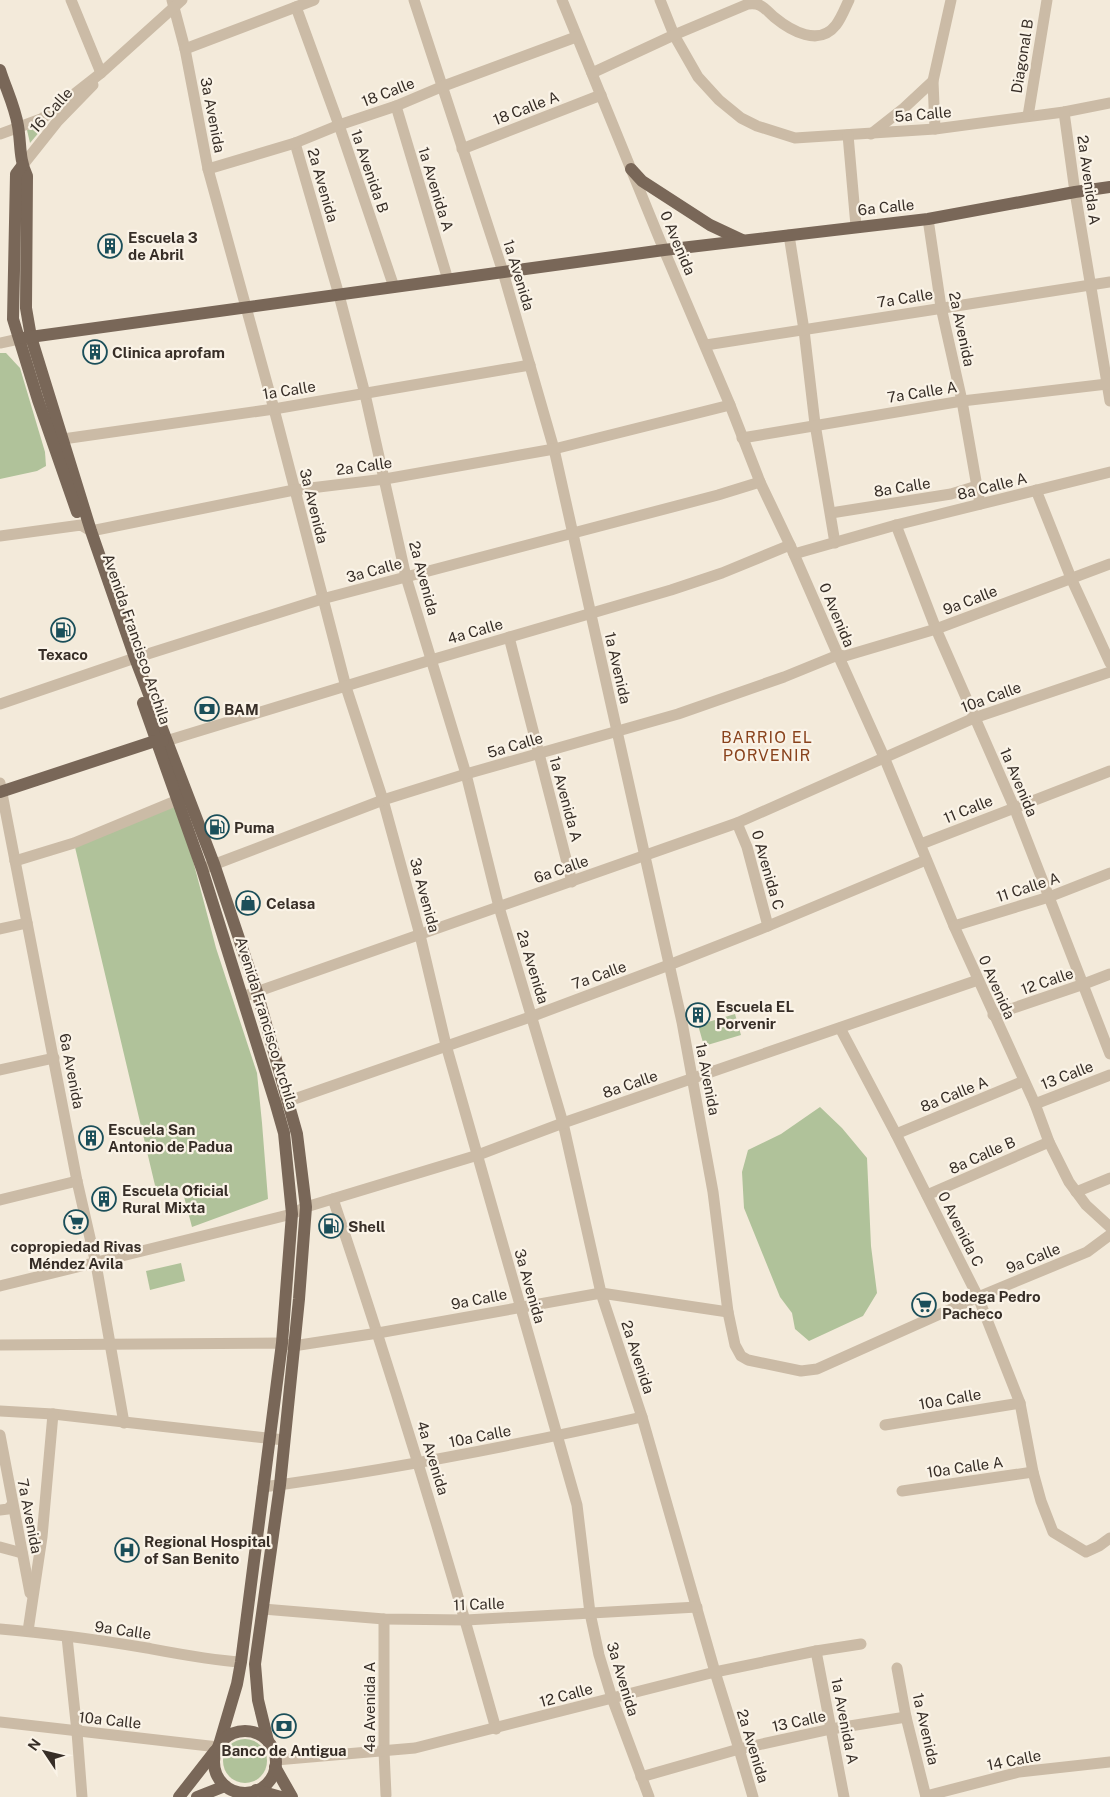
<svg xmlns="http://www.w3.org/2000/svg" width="1110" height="1797" font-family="'Public Sans',sans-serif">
<rect width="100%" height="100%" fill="#f3eada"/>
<g fill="#b0c29a">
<polygon points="46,124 30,143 27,130"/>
<polygon points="0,353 6,353 20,368 45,452 46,466 37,471 0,479"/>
<polygon points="177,800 216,948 257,1073 262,1123 268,1199 192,1227 182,1189 158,1198 74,843"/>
<polygon points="735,1014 741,1035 704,1046 698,1025"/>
<polygon points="820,1107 842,1128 867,1158 871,1246 877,1293 863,1316 809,1341 795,1329 792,1313 780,1297 744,1208 742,1172 748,1150 781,1134"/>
<polygon points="181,1263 185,1281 150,1290 146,1271"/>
<circle cx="245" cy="1761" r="22"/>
</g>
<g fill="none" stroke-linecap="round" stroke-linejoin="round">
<g stroke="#cbbba6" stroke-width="11">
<polyline points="71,0 101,73"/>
<polyline points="172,0 185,49 208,169 274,409 346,687 383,800 420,935 446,1045 577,1505 590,1613 599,1655 612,1698 649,1797"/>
<polyline points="414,0 503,272 554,449 682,1022 713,1192 728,1312 735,1345 741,1356 748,1360 801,1371 817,1369 978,1297 1087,1252 1110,1235"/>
<polyline points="562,0 664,250 730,405 760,482 790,545 838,655 884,757 954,926 1035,1104 1049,1142 1069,1182 1086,1205 1110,1227"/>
<polyline points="660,0 674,35 698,77 719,100 741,118 757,126 795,138 935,129 1064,112 1110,103"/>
<polyline points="296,7 339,125 394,287"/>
<polyline points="185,49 314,0"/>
<path d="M592 73 674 35 748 4C761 2 765 9 774 17 791 31 819 47 836 25 842 17 845 8 849 0"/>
<polyline points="396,106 448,280"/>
<polyline points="1064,112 1075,192 1110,401"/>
<polyline points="1028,116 1047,0"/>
<polyline points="935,129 933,81 951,0"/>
<polyline points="0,134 41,119 50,113 101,73 182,0"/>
<polyline points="871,134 904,108 933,81"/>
<polyline points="848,135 856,226"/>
<polyline points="295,143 339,295 365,394 406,577 466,774 499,907 563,1123 601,1293 642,1417 715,1672 739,1749 753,1797"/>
<polyline points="462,149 601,95"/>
<polyline points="22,166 57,122 93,85"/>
<polyline points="208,169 295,143 339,125 396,106 441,87 576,37"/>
<polyline points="928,219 941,307 962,401 980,504"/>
<polyline points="789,235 804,330 815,424 835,543"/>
<polyline points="0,343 19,339"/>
<polyline points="706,345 1110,282"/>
<polyline points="55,438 63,439 274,409 530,365"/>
<polyline points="742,438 962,401 1107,384"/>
<polyline points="1036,490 1071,578 1110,663"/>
<polyline points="831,513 951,494 977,486"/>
<polyline points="896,525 936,629 1014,807 1110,1054"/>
<polyline points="0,536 81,525 91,531 294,490 385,479 554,449 730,405"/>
<polyline points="794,554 896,525 1110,472"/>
<polyline points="509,637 572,882"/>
<polyline points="0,704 135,658 322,599 718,495 760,482"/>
<polyline points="166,741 431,660 671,590 722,573 790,545"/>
<polyline points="0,783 77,1181 96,1264 124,1423"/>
<polyline points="737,823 747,847 768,926"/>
<polyline points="921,844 1110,771"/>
<polyline points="15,861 74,843 185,797"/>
<polyline points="205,868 383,800 466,774 678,714 784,677 838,655 845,656 936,629 1110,564"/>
<polyline points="954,926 1049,897 1110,873"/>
<polyline points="0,929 27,923"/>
<polyline points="242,997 737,823 974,718 1110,672"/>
<polyline points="993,1015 1084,984 1110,974"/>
<polyline points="840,1028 896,1134 978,1297 1020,1403 1033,1472 1041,1501 1053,1532 1086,1552 1099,1546 1110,1538"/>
<polyline points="0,1070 54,1058"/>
<polyline points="280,1104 533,1016 669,965 768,926 926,860"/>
<polyline points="1035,1104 1110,1075"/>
<polyline points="896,1134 1024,1081"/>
<polyline points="1076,1192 1110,1178"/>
<polyline points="927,1195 1049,1142"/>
<path d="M333 1199C392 1374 446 1551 496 1729"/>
<polyline points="0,1200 77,1181"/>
<polyline points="0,1286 292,1214 306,1207 478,1155 563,1123 978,980"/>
<polyline points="0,1345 282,1343 293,1346 378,1333 601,1293 728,1312"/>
<polyline points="0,1411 53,1414 284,1440"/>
<polyline points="885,1425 1020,1403"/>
<polyline points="0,1435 30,1593"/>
<path d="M263 1487C391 1470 517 1445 642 1417"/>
<polyline points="902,1491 1033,1472"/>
<polyline points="0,1510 8,1509 12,1505"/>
<polyline points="0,1547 22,1553"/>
<polyline points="263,1609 384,1619 466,1620 697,1607"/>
<polyline points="384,1619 384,1751 386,1795"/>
<path d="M0 1629C49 1633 99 1640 147 1648 179 1654 210 1660 241 1662"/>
<polyline points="28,1631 42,1537 53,1414"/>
<polyline points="67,1637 77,1732 82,1797"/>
<polyline points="816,1651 844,1797"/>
<polyline points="897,1668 906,1717 926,1797"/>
<polyline points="0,1722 218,1747"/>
<polyline points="276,1760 415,1748 715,1672 816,1651 861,1644"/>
<polyline points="641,1777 739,1749 831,1729 906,1717"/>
<polyline points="926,1796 1019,1772 1110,1762"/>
</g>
<g stroke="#796758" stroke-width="12">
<path d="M0 70C6 89 15 107 18 126 21 143 19 160 27 176L26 308 31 337 91 531 135 658 214 864 257 992 297 1134 306 1207 299 1299 280 1485 255 1664 258 1700 268 1741"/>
<polyline points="22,166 16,174 13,319 38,400 77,512"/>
<polyline points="631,169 642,181 710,225 742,240"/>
<polyline points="23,338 664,250 928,219 1075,192 1110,187"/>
<polyline points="143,703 202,869 276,1105 284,1133 292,1214 282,1343 241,1662 237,1684 219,1745"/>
<polyline points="0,792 155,741 163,741"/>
<circle cx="245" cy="1762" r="31"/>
<polyline points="275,1767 292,1797"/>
<polyline points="256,1790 281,1797"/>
<polyline points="179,1797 215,1751"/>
<polyline points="197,1797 225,1786"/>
</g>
</g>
<defs>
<g id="building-ring" transform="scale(1.25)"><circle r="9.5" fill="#faf3e7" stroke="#1b4f5a" stroke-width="1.5"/><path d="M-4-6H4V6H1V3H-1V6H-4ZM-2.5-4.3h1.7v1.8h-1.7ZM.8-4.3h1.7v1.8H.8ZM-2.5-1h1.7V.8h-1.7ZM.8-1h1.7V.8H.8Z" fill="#1b4f5a"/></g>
<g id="fuel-ring" transform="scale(1.25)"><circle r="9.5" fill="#faf3e7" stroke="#1b4f5a" stroke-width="1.5"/><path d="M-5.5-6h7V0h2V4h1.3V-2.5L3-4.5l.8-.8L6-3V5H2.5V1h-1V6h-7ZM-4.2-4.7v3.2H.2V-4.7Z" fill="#1b4f5a"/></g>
<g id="bank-ring" transform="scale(1.25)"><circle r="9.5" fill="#faf3e7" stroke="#1b4f5a" stroke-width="1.5"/><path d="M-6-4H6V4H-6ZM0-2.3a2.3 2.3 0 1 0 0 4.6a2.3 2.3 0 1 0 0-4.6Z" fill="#1b4f5a"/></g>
<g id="shop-ring" transform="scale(1.25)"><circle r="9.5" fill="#faf3e7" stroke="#1b4f5a" stroke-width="1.5"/><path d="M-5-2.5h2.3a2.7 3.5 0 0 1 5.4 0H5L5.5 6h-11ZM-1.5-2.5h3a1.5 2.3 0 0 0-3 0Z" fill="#1b4f5a"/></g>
<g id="supermarket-ring" transform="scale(1.25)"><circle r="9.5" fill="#faf3e7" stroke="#1b4f5a" stroke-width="1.5"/><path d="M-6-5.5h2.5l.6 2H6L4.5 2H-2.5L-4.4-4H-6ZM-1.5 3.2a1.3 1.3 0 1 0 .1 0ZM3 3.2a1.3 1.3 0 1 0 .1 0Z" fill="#1b4f5a"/></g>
<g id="hospital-ring" transform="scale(1.25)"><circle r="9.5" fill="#faf3e7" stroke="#1b4f5a" stroke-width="1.5"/><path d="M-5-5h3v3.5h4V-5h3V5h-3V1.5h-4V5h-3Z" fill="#1b4f5a"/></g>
</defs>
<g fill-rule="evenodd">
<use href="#building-ring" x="110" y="246"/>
<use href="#building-ring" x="95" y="352"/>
<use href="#fuel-ring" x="63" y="630"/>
<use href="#bank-ring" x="207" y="709"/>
<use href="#fuel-ring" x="217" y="827"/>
<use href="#shop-ring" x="248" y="903"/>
<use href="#building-ring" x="698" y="1015"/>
<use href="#building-ring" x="91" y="1138"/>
<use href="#building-ring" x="104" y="1199"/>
<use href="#supermarket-ring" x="76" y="1222"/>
<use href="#fuel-ring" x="331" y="1226"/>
<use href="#supermarket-ring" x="924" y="1305"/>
<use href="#hospital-ring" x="127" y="1550"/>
<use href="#bank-ring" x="284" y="1726"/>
</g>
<g text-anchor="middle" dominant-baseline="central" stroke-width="4.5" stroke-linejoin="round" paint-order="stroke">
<g font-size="15" fill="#372e27" stroke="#faf3e7">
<text transform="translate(1022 56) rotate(-81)">Diagonal B</text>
<text transform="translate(388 92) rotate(-21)">18 Calle</text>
<text transform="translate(526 108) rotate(-21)">18 Calle A</text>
<text transform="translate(51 110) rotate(-48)">16 Calle</text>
<text transform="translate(923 114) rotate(-5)">5a Calle</text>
<text transform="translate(213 115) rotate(79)">3a Avenida</text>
<text transform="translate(370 171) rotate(71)">1a Avenida B</text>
<text transform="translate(1089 180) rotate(82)">2a Avenida A</text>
<text transform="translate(323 185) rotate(74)">2a Avenida</text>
<text transform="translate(436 189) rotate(73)">1a Avenida A</text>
<text transform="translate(886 207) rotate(-6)">6a Calle</text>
<text transform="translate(678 243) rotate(67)">0 Avenida</text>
<text transform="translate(519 275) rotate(73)">1a Avenida</text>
<text transform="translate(905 298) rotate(-9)">7a Calle</text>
<text transform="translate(962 329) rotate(78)">2a Avenida</text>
<text transform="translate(289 390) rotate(-9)">1a Calle</text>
<text transform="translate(922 392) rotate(-9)">7a Calle A</text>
<text transform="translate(364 466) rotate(-8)">2a Calle</text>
<text transform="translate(992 486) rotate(-14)">8a Calle A</text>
<text transform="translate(902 487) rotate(-9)">8a Calle</text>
<text transform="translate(314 506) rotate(76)">3a Avenida</text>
<text transform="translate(374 570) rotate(-15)">3a Calle</text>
<text transform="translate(424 578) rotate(75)">2a Avenida</text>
<text transform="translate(970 600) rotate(-21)">9a Calle</text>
<text transform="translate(837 615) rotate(67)">0 Avenida</text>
<text transform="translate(475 631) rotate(-16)">4a Calle</text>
<text transform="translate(137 639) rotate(71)">Avenida Francisco Archila</text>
<text transform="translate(618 668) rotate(77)">1a Avenida</text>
<text transform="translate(991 697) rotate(-20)">10a Calle</text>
<text transform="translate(515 745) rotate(-16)">5a Calle</text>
<text transform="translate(1019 782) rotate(67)">1a Avenida</text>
<text transform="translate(566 799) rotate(75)">1a Avenida A</text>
<text transform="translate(968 809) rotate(-22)">11 Calle</text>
<text transform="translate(561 869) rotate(-19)">6a Calle</text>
<text transform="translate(768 870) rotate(74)">0 Avenida C</text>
<text transform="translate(1028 887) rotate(-18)">11 Calle A</text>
<text transform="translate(425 895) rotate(75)">3a Avenida</text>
<text transform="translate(533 967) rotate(73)">2a Avenida</text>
<text transform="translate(599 975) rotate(-20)">7a Calle</text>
<text transform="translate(1047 981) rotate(-19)">12 Calle</text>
<text transform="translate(997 987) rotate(66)">0 Avenida</text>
<text transform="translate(267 1023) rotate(73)">Avenida Francisco Archila</text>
<text transform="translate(72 1071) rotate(79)">6a Avenida</text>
<text transform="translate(1067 1075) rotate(-21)">13 Calle</text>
<text transform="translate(708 1079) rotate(79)">1a Avenida</text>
<text transform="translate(630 1084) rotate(-19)">8a Calle</text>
<text transform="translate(954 1094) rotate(-22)">8a Calle A</text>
<text transform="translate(982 1155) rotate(-24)">8a Calle B</text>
<text transform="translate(961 1229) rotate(63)">0 Avenida C</text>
<text transform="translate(1033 1258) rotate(-22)">9a Calle</text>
<text transform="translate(530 1286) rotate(74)">3a Avenida</text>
<text transform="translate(479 1299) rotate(-11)">9a Calle</text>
<text transform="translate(638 1357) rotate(72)">2a Avenida</text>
<text transform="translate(950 1399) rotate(-10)">10a Calle</text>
<text transform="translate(480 1436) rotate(-11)">10a Calle</text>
<text transform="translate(433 1458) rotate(73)">4a Avenida</text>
<text transform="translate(965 1467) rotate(-8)">10a Calle A</text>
<text transform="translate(30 1516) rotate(79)">7a Avenida</text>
<text transform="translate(479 1604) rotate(-2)">11 Calle</text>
<text transform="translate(123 1630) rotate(8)">9a Calle</text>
<text transform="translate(623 1679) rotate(73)">3a Avenida</text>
<text transform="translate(566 1695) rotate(-15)">12 Calle</text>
<text transform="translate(369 1707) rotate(-90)">4a Avenida A</text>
<text transform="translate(110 1720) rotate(6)">10a Calle</text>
<text transform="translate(799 1721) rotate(-12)">13 Calle</text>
<text transform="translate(845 1721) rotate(79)">1a Avenida A</text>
<text transform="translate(926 1729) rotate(77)">1a Avenida</text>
<text transform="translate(753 1746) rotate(73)">2a Avenida</text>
<text transform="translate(1014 1760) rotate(-11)">14 Calle</text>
</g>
<g font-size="15" font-weight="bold" fill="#372e27" stroke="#faf3e7" text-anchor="start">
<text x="128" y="237">Escuela 3<tspan x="128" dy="17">de Abril</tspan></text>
<text x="112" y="352">Clinica aprofam</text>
<text x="63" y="654" text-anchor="middle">Texaco</text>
<text x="224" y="709">BAM</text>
<text x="234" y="827">Puma</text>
<text x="266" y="903">Celasa</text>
<text x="716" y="1006">Escuela EL<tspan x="716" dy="17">Porvenir</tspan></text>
<text x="108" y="1129">Escuela San<tspan x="108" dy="17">Antonio de Padua</tspan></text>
<text x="122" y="1190">Escuela Oficial<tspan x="122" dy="17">Rural Mixta</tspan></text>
<text x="348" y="1226">Shell</text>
<text x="76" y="1246" text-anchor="middle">copropiedad Rivas<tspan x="76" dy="17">Méndez Avila</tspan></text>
<text x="942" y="1296">bodega Pedro<tspan x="942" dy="17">Pacheco</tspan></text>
<text x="144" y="1541">Regional Hospital<tspan x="144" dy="17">of San Benito</tspan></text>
<text x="284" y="1750" text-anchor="middle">Banco de Antigua</text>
</g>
<g font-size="16" letter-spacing="1" fill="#89431d" stroke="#faf3e7">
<text x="767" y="737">BARRIO EL<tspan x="767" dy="18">PORVENIR</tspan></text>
</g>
</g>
<g transform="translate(45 1752) rotate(305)" stroke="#faf3e7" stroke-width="4" paint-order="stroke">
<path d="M0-4L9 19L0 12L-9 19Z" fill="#372e27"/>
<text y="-8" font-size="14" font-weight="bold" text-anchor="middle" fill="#372e27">N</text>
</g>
</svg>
